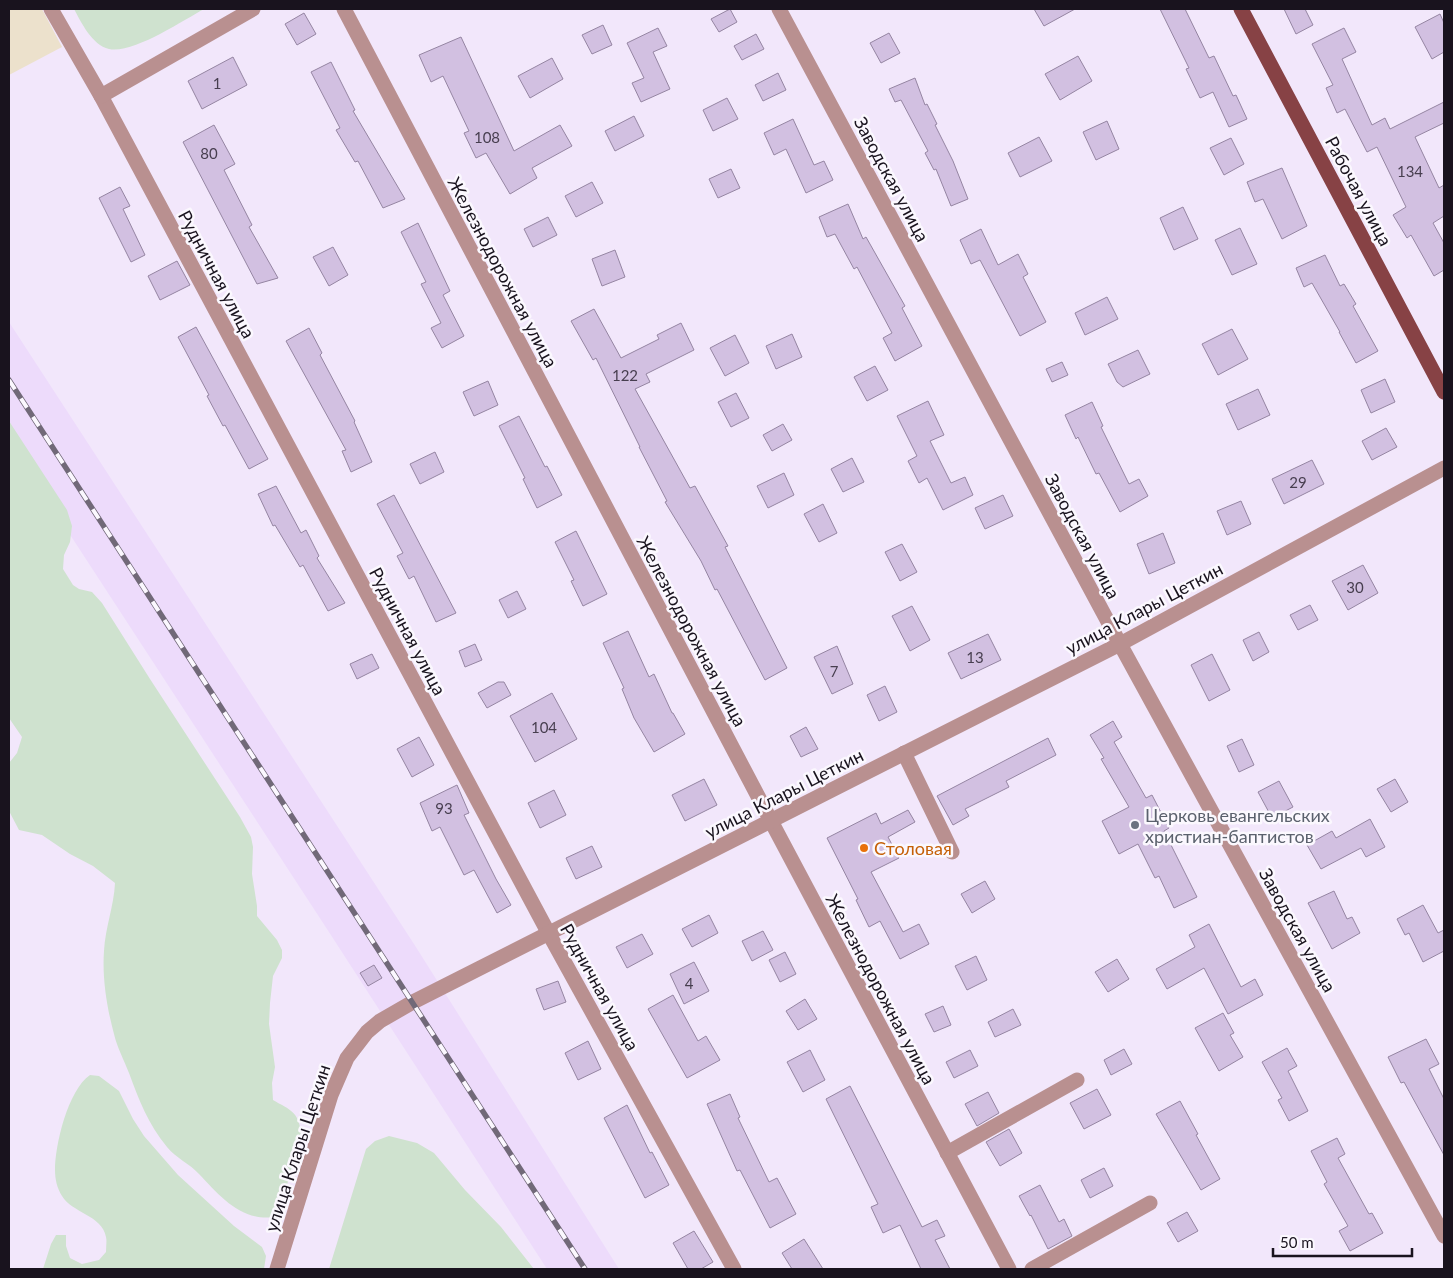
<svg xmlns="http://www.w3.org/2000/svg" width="1453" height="1278" font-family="Lato,sans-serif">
<rect width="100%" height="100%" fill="#f2e7fb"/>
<polygon fill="#ece1cc" points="9,9 42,9 62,47 9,75"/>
<polygon fill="#eddbfb" points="9,322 414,944 619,1269 547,1269 327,929 9,441"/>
<g fill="#cfe2cf">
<path d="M74 9H204C182 21 133 54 109 49 92 45 81 22 74 9Z"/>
<path d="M9 421 67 510 72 526 70 542 64 555 63 569 73 585 79 589 92 592 102 603 150 679 240 817 251 837 253 847 252 874 257 906V916L277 940 282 950V958L273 976 270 1003 269 1024 275 1067 272 1083 273 1100C290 1110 298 1111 301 1132L281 1208 275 1217C241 1222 220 1196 199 1174 190 1164 176 1158 167 1147 148 1124 139 1100 129 1073 124 1060 117 1047 114 1034 107 1008 102 978 104 951 105 928 114 906 115 883L93 866 70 854 42 835 19 830 9 811V763L17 753 22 737 9 718Z"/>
<path d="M90 1075 99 1076 119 1091 133 1119 144 1136 178 1175 234 1226 262 1247 266 1256 264 1269H43L51 1244 56 1235H66V1246L70 1258 82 1264 99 1260 106 1252C106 1247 107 1241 106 1237 102 1215 72 1213 62 1196 57 1188 55 1179 55 1170 55 1145 68 1090 90 1075Z"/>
<polygon points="389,1136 417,1143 434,1153 465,1190 501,1227 534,1269 329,1269 366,1149 375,1141"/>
</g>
<g fill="#d2c0e1" stroke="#9585a2">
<polygon points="730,9 737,22 719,32 711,19"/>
<polygon points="1034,9 1075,9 1044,26"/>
<polygon points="1160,9 1185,9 1209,58 1214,56 1233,96 1236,95 1247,119 1229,127 1213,92 1200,98 1186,69 1189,68"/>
<polygon points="1284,9 1305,9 1313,25 1296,34"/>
<polygon points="304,13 316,34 297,45 285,24"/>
<polygon points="1440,14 1444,23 1444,52 1432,59 1415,27"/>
<polygon points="603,25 612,45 592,54 582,35"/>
<polygon points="658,28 667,46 653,52 670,89 641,102 632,83 644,78 627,43"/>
<polygon points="1344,28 1356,52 1342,59 1372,125 1385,118 1390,129 1444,102 1444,123 1415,137 1439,188 1444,185 1444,216 1433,223 1444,243 1444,270 1434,276 1411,235 1407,238 1393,215 1406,207 1377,147 1367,152 1345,109 1337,113 1326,88 1333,85 1312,44"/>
<polygon points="889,33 900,53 881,63 870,43"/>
<polygon points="756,34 764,49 742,60 734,46"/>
<polygon points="461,37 514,151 560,125 572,146 532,168 537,178 510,194 486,153 476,158 464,133 469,131 443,76 431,82 419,55"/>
<polygon points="1078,56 1092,81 1060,100 1045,74"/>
<polygon points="233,57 247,85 202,109 188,81"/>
<polygon points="552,58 563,79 530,98 518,76"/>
<polygon points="331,62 355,110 353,111 405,199 383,208 358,161 355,162 336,130 340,128 311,72"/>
<polygon points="778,73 786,90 763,101 755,85"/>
<polygon points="915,78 925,105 927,104 937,124 935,125 953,161 968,199 951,206 936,169 934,170 925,153 928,151 901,100 895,102 889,89"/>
<polygon points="727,98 738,119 713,131 703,110"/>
<polygon points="634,116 644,136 615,151 605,131"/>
<polygon points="793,119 814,165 824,161 833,180 806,193 786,149 774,155 764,133"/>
<polygon points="1107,121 1119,149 1096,160 1083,132"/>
<polygon points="214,125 235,164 224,170 252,225 249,227 278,278 257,284 183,142"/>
<polygon points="1039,137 1052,161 1020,177 1008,153"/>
<polygon points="1231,138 1244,164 1224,175 1210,148"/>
<polygon points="1282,168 1307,226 1282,239 1263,199 1255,202 1247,182"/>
<polygon points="731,169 740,188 718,198 709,179"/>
<polygon points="592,182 603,203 576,217 565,196"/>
<polygon points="120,187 130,206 123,209 145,255 131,262 99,198"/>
<polygon points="848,204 863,239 866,237 905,306 902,308 922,346 895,361 883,338 892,333 857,267 854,269 835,234 827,237 819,217"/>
<polygon points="1183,207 1198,239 1174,250 1160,218"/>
<polygon points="548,217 557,235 533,247 524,229"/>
<polygon points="418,223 450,291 443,295 464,336 442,348 431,328 441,323 421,284 426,282 401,232"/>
<polygon points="1240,228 1257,264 1232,275 1215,240"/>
<polygon points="981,229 998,265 1018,254 1028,274 1023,277 1046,322 1020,336 980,260 971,264 960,240"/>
<polygon points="333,247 348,275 329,286 313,257"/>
<polygon points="615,250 625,277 602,286 592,259"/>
<polygon points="1325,255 1340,286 1344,284 1356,304 1353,306 1378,351 1356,363 1339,332 1340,332 1312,283 1304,287 1296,268"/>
<polygon points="177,261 190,285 160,300 148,276"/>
<polygon points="1107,297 1118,319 1085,335 1075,313"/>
<polygon points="594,309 621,358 659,339 657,335 681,323 694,350 646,374 650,382 635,389 690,488 695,486 728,546 725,547 787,668 765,680 717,589 715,590 701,561 665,502 667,501 639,447 640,447 596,358 593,360 571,321"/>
<polygon points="196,327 268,459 249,469 225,425 223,426 207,396 209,395 178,337"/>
<polygon points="309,328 322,353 320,355 355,421 354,422 372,462 351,472 342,451 346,450 286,341"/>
<polygon points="1232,329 1248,359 1218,375 1202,344"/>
<polygon points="792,334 802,357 776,369 766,346"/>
<polygon points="735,335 749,363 725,376 710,348"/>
<polygon points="1138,350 1150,374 1123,387 1117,382 1108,364"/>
<polygon points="1062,362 1068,375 1052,382 1046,369"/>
<polygon points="875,366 888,390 867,401 854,377"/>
<polygon points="1385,379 1395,402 1371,413 1361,390"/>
<polygon points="488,381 498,405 474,416 463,392"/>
<polygon points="1258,389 1270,415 1238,430 1226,404"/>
<polygon points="736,393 749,418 731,427 718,402"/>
<polygon points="928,401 944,435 930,441 951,483 965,477 973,495 943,510 927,478 919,483 908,461 917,456 897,416"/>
<polygon points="1092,402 1103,426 1101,427 1129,484 1139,479 1148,496 1120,512 1099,473 1096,474 1078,437 1076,439 1065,415"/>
<polygon points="519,416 545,467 547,466 562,495 537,508 523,479 525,478 499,426"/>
<polygon points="783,424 792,440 772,451 763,435"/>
<polygon points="1386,428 1397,447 1372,460 1362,441"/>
<polygon points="435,452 444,472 420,484 410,464"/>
<polygon points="852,458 864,482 843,492 831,469"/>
<polygon points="1312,460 1324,484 1284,504 1272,479"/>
<polygon points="784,473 794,495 768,508 757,486"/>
<polygon points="276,486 301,533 306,530 319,556 317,558 345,603 328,611 303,565 300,567 275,525 273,526 258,494"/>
<polygon points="394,495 456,613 436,622 414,576 409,579 397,556 403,553 377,504"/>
<polygon points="1003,495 1013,516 985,529 975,508"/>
<polygon points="1241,501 1251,524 1227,535 1217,511"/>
<polygon points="823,504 837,533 819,542 804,514"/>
<polygon points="576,531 607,594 583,606 571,581 574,580 555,542"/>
<polygon points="1163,533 1175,563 1149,574 1137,544"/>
<polygon points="902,544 917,572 900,581 885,552"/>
<polygon points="1363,565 1378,593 1348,610 1332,581"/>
<polygon points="517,591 526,609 508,618 499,600"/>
<polygon points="1310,605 1318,620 1298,630 1290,615"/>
<polygon points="912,606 930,640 910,651 892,616"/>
<polygon points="628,631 649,677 654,674 672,713 673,713 685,734 654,752 634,718 622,689 624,688 603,643"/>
<polygon points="1259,632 1269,652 1253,661 1243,640"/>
<polygon points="988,634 1001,660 961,679 948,653"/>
<polygon points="475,644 482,660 465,667 459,651"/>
<polygon points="837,646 853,684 832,694 814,657"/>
<polygon points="372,654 379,668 357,679 350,664"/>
<polygon points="1212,654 1230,690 1209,701 1191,665"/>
<polygon points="498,682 504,682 511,695 487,708 478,693"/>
<polygon points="885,686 897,712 879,721 867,695"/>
<polygon points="552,693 577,739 535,762 510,716"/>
<polygon points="1113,721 1122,737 1114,742 1146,798 1152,795 1169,828 1164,831 1197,897 1174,908 1159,876 1155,878 1138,844 1119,854 1102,821 1129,807 1101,759 1104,758 1090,735"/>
<polygon points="806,727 818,749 801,757 790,736"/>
<polygon points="419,737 434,765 412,777 397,749"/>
<polygon points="1048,738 1056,755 1006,781 1009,787 965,809 969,816 953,825 937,796"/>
<polygon points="1242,739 1254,765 1239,772 1227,746"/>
<polygon points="704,779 717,805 685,821 672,795"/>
<polygon points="1395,779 1408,802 1391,812 1377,789"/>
<polygon points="1279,781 1293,807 1272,818 1258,792"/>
<polygon points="457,785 469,813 464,815 496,879 511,905 497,913 474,870 464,875 440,827 432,831 420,803"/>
<polygon points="554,790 566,815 540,828 528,803"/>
<polygon points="908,810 915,822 888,837 899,858 871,872 903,932 919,924 929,944 900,959 880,921 869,927 856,900 858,899 827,838 876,813 881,824"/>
<polygon points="1370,819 1385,847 1366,857 1361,848 1321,869 1307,845 1332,831 1336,838"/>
<polygon points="592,846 602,867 576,879 566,858"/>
<polygon points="985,881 995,899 972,913 961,894"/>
<polygon points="1334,891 1347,919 1352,917 1360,933 1332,949 1308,903"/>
<polygon points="1423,905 1438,933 1444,930 1444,951 1423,962 1409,933 1405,935 1397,919"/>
<polygon points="709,915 718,933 692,947 682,929"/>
<polygon points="1209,924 1241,987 1255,979 1263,995 1228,1014 1204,968 1167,989 1156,969 1195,947 1189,935"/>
<polygon points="763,931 773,950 752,961 742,941"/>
<polygon points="642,934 653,954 627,968 616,947"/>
<polygon points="785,952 796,974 780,982 769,960"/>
<polygon points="976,956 987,980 967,990 955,966"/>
<polygon points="1117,959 1129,979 1108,992 1095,972"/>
<polygon points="694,962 709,991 684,1004 670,974"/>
<polygon points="374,965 382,978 368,986 360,973"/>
<polygon points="558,981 566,1002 544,1010 536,989"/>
<polygon points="673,995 698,1041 706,1036 720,1060 687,1078 648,1009"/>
<polygon points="805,999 817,1019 798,1030 786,1011"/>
<polygon points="943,1006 951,1025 934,1032 925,1014"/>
<polygon points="1013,1009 1021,1025 995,1037 988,1022"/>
<polygon points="1223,1013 1234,1033 1230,1035 1243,1057 1219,1071 1195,1028"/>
<polygon points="1426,1039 1439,1064 1429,1069 1444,1099 1444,1155 1404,1082 1401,1083 1388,1057"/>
<polygon points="588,1041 601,1069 578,1080 565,1053"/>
<polygon points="1287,1048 1297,1066 1288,1071 1308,1111 1289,1121 1278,1100 1282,1098 1262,1062"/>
<polygon points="1124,1049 1132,1064 1111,1075 1104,1060"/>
<polygon points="810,1050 825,1080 803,1092 787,1062"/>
<polygon points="970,1050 978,1066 954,1078 946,1062"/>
<polygon points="850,1086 922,1227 937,1220 945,1236 935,1240 950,1269 921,1269 900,1225 883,1233 871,1207 878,1204 826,1099"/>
<polygon points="1097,1089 1111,1115 1084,1129 1070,1103"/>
<polygon points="988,1092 999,1113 977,1126 965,1104"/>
<polygon points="730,1094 740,1117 738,1118 769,1182 777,1178 796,1214 770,1228 740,1170 737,1171 707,1104"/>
<polygon points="1180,1101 1198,1134 1196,1135 1220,1179 1201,1190 1156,1114"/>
<polygon points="627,1105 650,1153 652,1152 669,1185 645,1198 604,1118"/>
<polygon points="1009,1129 1022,1153 1000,1166 986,1142"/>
<polygon points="1337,1138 1345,1154 1338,1158 1369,1214 1372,1213 1383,1233 1350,1251 1339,1231 1348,1226 1324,1184 1327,1182 1311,1151"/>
<polygon points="1104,1168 1113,1186 1090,1198 1081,1180"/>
<polygon points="1040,1185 1059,1222 1064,1219 1072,1236 1048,1249 1031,1215 1030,1216 1019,1196"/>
<polygon points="1187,1212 1198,1231 1178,1242 1167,1223"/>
<polygon points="694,1231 713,1262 701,1269 688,1269 673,1243"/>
<polygon points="804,1239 823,1269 792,1269 782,1253"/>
</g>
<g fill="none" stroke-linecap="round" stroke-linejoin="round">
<g stroke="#b99090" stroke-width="15">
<polyline points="51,9 101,96 549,934 734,1269"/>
<polyline points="344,9 771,821 1009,1269"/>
<polyline points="779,9 1120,644 1444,1236"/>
<polyline points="101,96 253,9"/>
<polyline points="904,753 952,852"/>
<polyline points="947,1153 1077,1080"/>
<polyline points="277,1269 331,1095 347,1058 367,1032 380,1021 413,1002 1120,644 1444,468"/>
<polyline points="1032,1269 1150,1203"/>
</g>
<polyline stroke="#874245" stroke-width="15" points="1241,9 1444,392"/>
<g stroke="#716978" stroke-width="5.5">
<polyline id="rail" points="9,380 585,1269"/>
</g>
<use href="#rail" stroke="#fbf8fe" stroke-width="4" stroke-dasharray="11" stroke-linecap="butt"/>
</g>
<circle fill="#6b7280" stroke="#fbf8fe" stroke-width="2" cx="1135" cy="825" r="5"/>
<circle fill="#e8710a" stroke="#fbf8fe" stroke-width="2" cx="864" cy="848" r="5"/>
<g text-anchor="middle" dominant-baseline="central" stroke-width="5" stroke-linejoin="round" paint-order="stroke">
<g font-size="15" fill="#473e4f">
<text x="217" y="83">1</text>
<text x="487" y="137">108</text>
<text x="209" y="153">80</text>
<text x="1410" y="171">134</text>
<text x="625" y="375">122</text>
<text x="1298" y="482">29</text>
<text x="1355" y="587">30</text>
<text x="975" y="657">13</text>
<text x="834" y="671">7</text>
<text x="544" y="727">104</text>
<text x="444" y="808">93</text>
<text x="689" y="983">4</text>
</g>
<g font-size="18" fill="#19131e" stroke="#fbf8fe">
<text transform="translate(892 179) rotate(62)">Заводская улица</text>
<text transform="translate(1359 191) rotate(62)">Рабочая улица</text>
<text transform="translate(503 272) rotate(62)">Железнодорожная улица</text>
<text transform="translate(217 274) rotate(62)">Рудничная улица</text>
<text transform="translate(1083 536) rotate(62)">Заводская улица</text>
<text transform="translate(1144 608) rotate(-28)">улица Клары Цеткин</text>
<text transform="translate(408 631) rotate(62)">Рудничная улица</text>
<text transform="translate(692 631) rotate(62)">Железнодорожная улица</text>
<text transform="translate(784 793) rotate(-27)">улица Клары Цеткин</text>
<text transform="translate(1298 930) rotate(61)">Заводская улица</text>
<text transform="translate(600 987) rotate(61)">Рудничная улица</text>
<text transform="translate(881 989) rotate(62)">Железнодорожная улица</text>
<text transform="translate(297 1148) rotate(-72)">улица Клары Цеткин</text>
</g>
<g font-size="18" fill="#5b616d" stroke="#fbf8fe" text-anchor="start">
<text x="1145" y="815">Церковь евангельских<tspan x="1145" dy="21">христиан-баптистов</tspan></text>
</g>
<g font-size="18" fill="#c56008" stroke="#fbf8fe" text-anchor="start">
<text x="874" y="848">Столовая</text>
</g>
</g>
<rect width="1453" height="1278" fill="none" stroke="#19131e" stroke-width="20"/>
<path d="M1273 1248v8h139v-8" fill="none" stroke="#19131e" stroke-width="2.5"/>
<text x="1280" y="1248" font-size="15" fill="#19131e" stroke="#fbf8fe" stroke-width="4" paint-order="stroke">50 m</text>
</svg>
